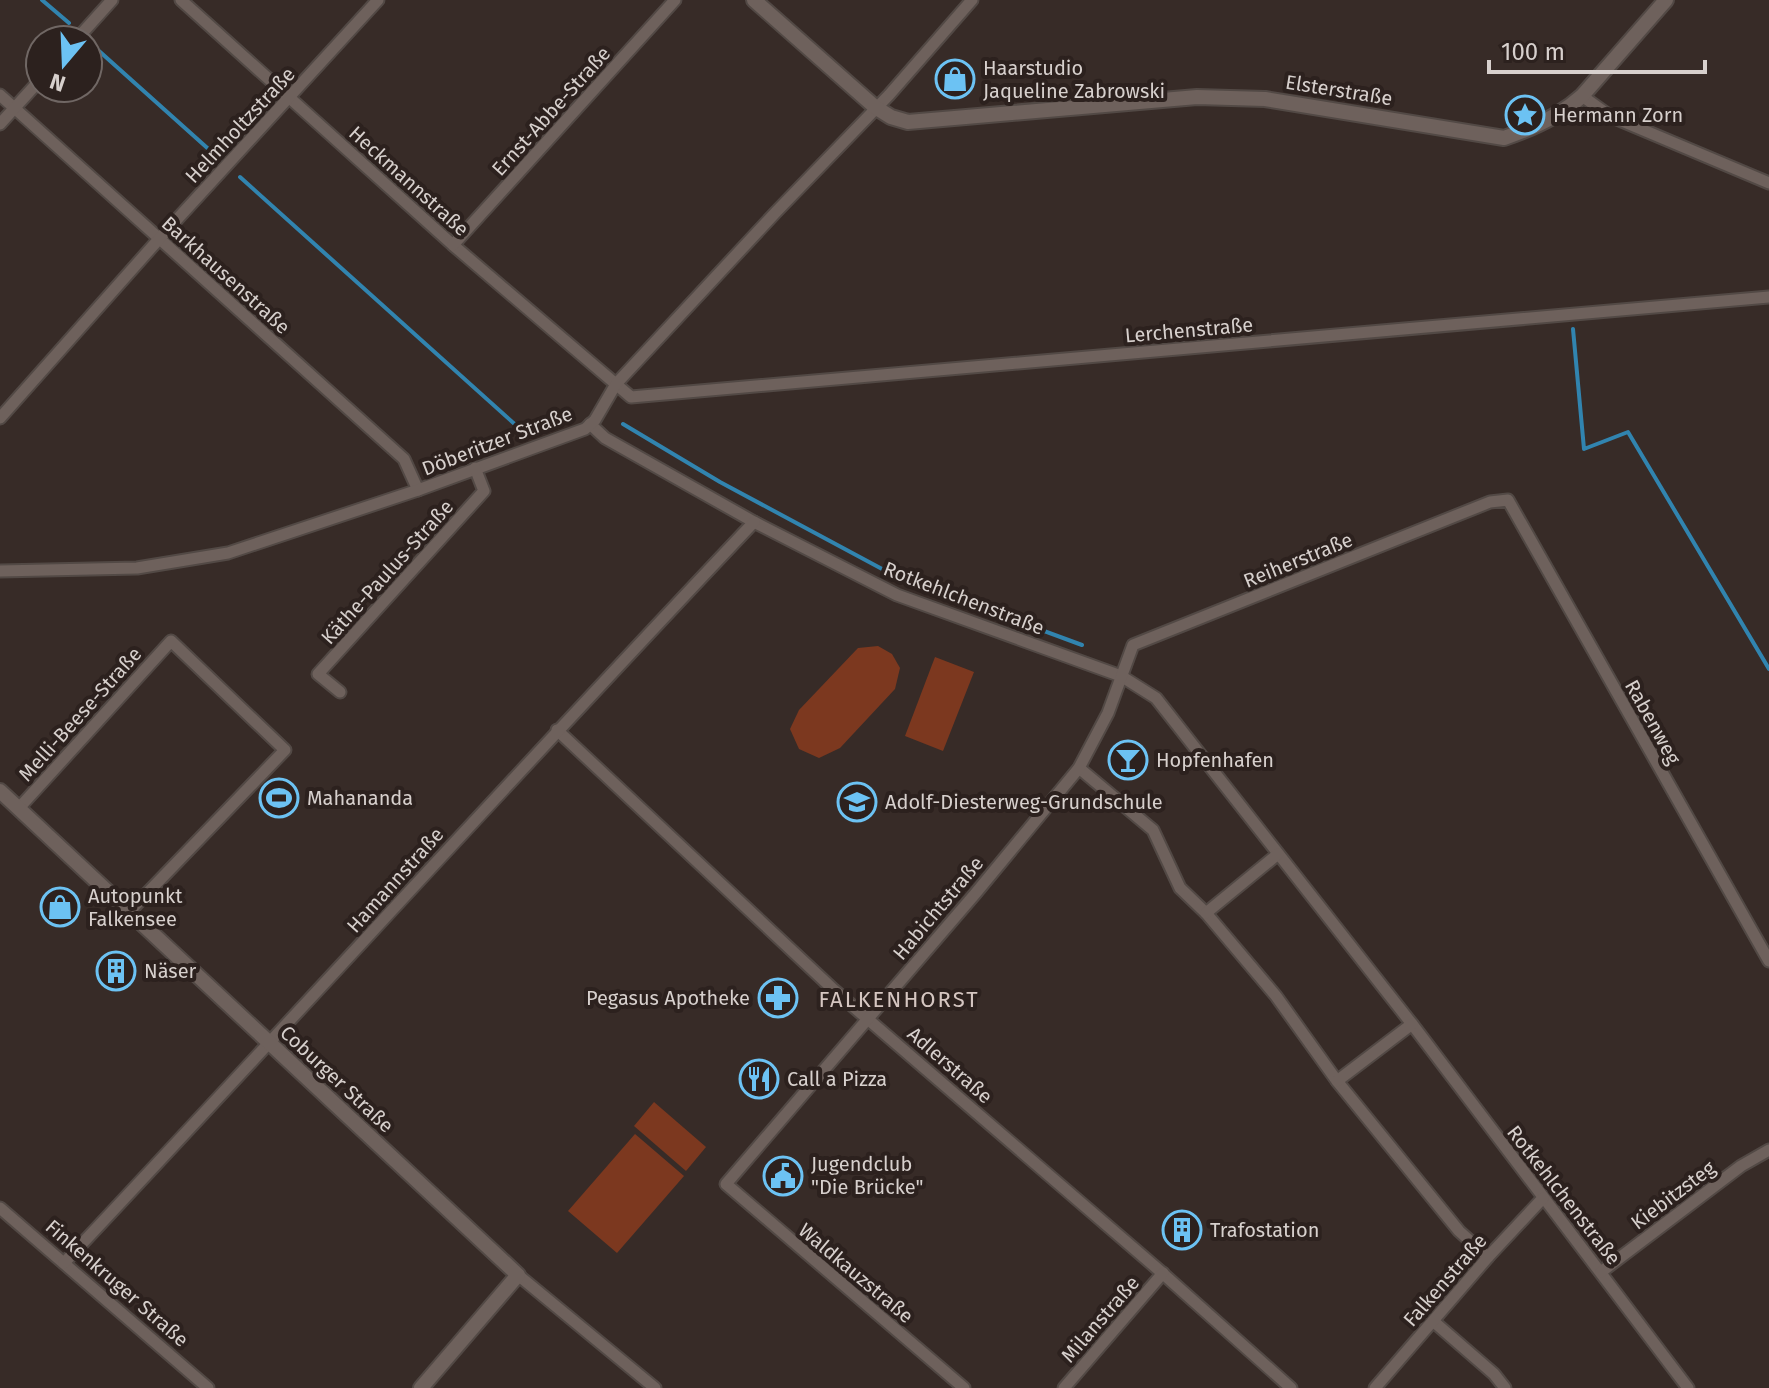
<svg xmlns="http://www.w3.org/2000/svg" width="1769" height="1388" font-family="'Fira Sans',sans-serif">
<rect width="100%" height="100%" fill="#372b27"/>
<g fill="#7c381f">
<polygon points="878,646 892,654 900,668 895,689 840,748 819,758 799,749 790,729 799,710 858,648"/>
<polygon points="935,657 974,672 943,751 905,736"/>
<polygon points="654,1102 706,1147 686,1171 634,1126"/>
<polygon points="635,1134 684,1176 617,1253 568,1211"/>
</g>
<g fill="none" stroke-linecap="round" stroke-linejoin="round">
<g stroke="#3184af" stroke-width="4">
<polyline points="42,0 69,23"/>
<polyline points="89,42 214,154"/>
<polyline points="240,177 519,428"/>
<polyline points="1573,329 1584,449 1628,432 1769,669"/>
<polyline points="623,424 720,482 897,577 1082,645"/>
</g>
<g stroke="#524945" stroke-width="15">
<g id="minor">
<polyline points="181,0 453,245 631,397 1769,297"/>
<polyline points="76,40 112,0"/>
<polyline points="0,95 404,459 418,490"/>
<polyline points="1582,96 1610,116 1769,183"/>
<polyline points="0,124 40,80"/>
<polyline points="453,245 675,0"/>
<polyline points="0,418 159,239 378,0"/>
<polyline points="590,424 605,438 754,522 897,595 1121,676 1156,698 1412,1024 1688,1388"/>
<polyline points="0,571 137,568 228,553 418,490 585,429 595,420 616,384 776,212 889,95 972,0"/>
<polyline points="340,692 318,674 484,491 475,468"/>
<polyline points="557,730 834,990 1160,1271 1291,1388"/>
<polyline points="1079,768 1153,830 1180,888 1206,913 1276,996 1337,1081 1459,1231 1488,1257"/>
<polyline points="19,808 171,641 285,750 130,911"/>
<polyline points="1206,913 1278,854"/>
<polyline points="1337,1081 1412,1024"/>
<polyline points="0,1208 208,1388"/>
<path d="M64 1263C295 1017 522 767 754 522"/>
<polyline points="1601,1272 1741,1166 1769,1150"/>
<polyline points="518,1275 655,1388"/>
<polyline points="1433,1321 1494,1374 1505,1388"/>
<polyline points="964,1388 726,1184 975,894 1079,768 1108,713 1133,645 1490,502 1508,500 1769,961"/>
<polyline points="1064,1388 1163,1273"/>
<polyline points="1375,1388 1488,1257 1543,1198"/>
</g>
</g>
<g stroke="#524945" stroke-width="18">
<g id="tertiary">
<path d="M754 0 875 107 891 117 908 122 1197 97 1265 99 1504 138C1531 129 1561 115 1582 96L1666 0"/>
<polyline points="0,791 518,1275 421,1388"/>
</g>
</g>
<use href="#minor" stroke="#6e615c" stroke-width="11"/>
<use href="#tertiary" stroke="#6e615c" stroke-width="14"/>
</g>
<defs>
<g id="shop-ring" transform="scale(2)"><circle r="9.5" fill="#2c211e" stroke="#6cc2f3" stroke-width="1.5"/><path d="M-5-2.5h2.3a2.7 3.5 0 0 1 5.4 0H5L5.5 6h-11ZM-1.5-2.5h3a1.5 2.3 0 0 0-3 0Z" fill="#6cc2f3"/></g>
<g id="sight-ring" transform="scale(2)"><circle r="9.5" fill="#2c211e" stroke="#6cc2f3" stroke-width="1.5"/><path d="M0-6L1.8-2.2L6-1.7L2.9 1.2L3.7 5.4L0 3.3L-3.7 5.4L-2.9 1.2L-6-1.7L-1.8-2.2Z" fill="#6cc2f3"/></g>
<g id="bar-ring" transform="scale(2)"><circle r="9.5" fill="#2c211e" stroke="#6cc2f3" stroke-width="1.5"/><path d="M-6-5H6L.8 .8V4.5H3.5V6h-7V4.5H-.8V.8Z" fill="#6cc2f3"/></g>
<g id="stadium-ring" transform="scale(2)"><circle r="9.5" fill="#2c211e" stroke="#6cc2f3" stroke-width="1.5"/><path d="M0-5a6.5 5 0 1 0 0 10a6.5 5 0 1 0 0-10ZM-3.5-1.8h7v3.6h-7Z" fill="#6cc2f3"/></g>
<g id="school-ring" transform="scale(2)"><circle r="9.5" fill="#2c211e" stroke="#6cc2f3" stroke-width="1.5"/><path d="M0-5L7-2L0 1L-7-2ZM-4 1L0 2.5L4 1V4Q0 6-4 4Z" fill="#6cc2f3"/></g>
<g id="building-ring" transform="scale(2)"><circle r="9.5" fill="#2c211e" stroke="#6cc2f3" stroke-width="1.5"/><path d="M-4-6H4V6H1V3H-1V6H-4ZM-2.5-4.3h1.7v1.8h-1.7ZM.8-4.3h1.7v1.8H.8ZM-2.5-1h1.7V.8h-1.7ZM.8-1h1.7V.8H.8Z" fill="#6cc2f3"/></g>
<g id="pharmacy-ring" transform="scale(2)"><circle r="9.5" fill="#2c211e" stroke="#6cc2f3" stroke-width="1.5"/><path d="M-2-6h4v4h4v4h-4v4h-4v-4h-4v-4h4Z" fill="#6cc2f3"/></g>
<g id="restaurant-ring" transform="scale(2)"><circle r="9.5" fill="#2c211e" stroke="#6cc2f3" stroke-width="1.5"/><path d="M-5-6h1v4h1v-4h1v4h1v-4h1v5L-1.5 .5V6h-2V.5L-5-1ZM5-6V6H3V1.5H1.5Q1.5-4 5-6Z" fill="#6cc2f3"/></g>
<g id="civic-ring" transform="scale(2)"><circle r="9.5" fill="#2c211e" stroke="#6cc2f3" stroke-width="1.5"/><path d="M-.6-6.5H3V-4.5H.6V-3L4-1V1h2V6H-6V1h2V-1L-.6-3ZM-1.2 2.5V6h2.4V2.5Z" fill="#6cc2f3"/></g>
</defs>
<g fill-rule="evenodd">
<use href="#shop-ring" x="955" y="79"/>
<use href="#sight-ring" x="1525" y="115"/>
<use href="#bar-ring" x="1128" y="760"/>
<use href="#stadium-ring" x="279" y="798"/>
<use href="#school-ring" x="857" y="802"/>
<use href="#shop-ring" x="60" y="907"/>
<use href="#building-ring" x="116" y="971"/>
<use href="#pharmacy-ring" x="778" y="998"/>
<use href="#restaurant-ring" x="759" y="1079"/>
<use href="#civic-ring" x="783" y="1176"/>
<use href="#building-ring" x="1182" y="1230"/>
</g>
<g text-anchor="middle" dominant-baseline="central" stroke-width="8" stroke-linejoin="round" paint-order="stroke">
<g font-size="20" fill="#d7d0cd" stroke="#2c211e" text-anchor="start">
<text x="983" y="68">Haarstudio<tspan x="983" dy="23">Jaqueline Zabrowski</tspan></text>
<text x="1553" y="115">Hermann Zorn</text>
<text x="1156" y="760">Hopfenhafen</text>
<text x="307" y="798">Mahananda</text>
<text x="885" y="802">Adolf-Diesterweg-Grundschule</text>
<text x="88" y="896">Autopunkt<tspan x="88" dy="23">Falkensee</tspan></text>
<text x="144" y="971">Näser</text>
<text x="750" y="998" text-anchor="end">Pegasus Apotheke</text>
<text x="787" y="1079">Call a Pizza</text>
<text x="811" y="1164">Jugendclub<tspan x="811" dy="23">"Die Brücke"</tspan></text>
<text x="1210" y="1230">Trafostation</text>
</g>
<g font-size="20" fill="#d7d0cd" stroke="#2c211e">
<text transform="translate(1339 90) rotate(9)">Elsterstraße</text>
<text transform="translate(551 111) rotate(-48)">Ernst-Abbe-Straße</text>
<text transform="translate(240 125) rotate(-47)">Helmholtzstraße</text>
<text transform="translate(409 181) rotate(42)">Heckmannstraße</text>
<text transform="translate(226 275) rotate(42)">Barkhausenstraße</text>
<text transform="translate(1189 330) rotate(-5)">Lerchenstraße</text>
<text transform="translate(497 441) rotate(-21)">Döberitzer Straße</text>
<text transform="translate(1298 560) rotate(-22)">Reiherstraße</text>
<text transform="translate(387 572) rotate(-48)">Käthe-Paulus-Straße</text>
<text transform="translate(964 598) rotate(21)">Rotkehlchenstraße</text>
<text transform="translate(80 714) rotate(-48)">Melli-Beese-Straße</text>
<text transform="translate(1653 722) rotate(61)">Rabenweg</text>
<text transform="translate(395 880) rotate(-48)">Hamannstraße</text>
<text transform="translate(938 908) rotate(-50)">Habichtstraße</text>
<text transform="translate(950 1065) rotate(41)">Adlerstraße</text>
<text transform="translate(337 1079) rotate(43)">Coburger Straße</text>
<text transform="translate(1564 1195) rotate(52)">Rotkehlchenstraße</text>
<text transform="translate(1673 1195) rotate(-37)">Kiebitzsteg</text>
<text transform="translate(856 1273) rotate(40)">Waldkauzstraße</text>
<text transform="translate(1445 1280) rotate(-49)">Falkenstraße</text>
<text transform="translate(117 1283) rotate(41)">Finkenkruger Straße</text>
<text transform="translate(1100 1319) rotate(-49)">Milanstraße</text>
</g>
<g font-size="22" letter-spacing="2" fill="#d5c6c1" stroke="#2c211e">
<text x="899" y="999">FALKENHORST</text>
</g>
</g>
<g transform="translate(64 64) rotate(199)"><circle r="38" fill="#2c211e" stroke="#706764" stroke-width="2"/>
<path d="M0-6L14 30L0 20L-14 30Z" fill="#6cc2f3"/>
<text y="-12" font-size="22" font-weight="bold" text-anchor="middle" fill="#d7d0cd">N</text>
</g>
<path d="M1489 60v12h216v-12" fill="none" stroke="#d7d0cd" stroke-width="4"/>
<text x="1501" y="60" font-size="24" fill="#d7d0cd" stroke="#2c211e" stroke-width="6" paint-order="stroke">100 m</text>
</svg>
